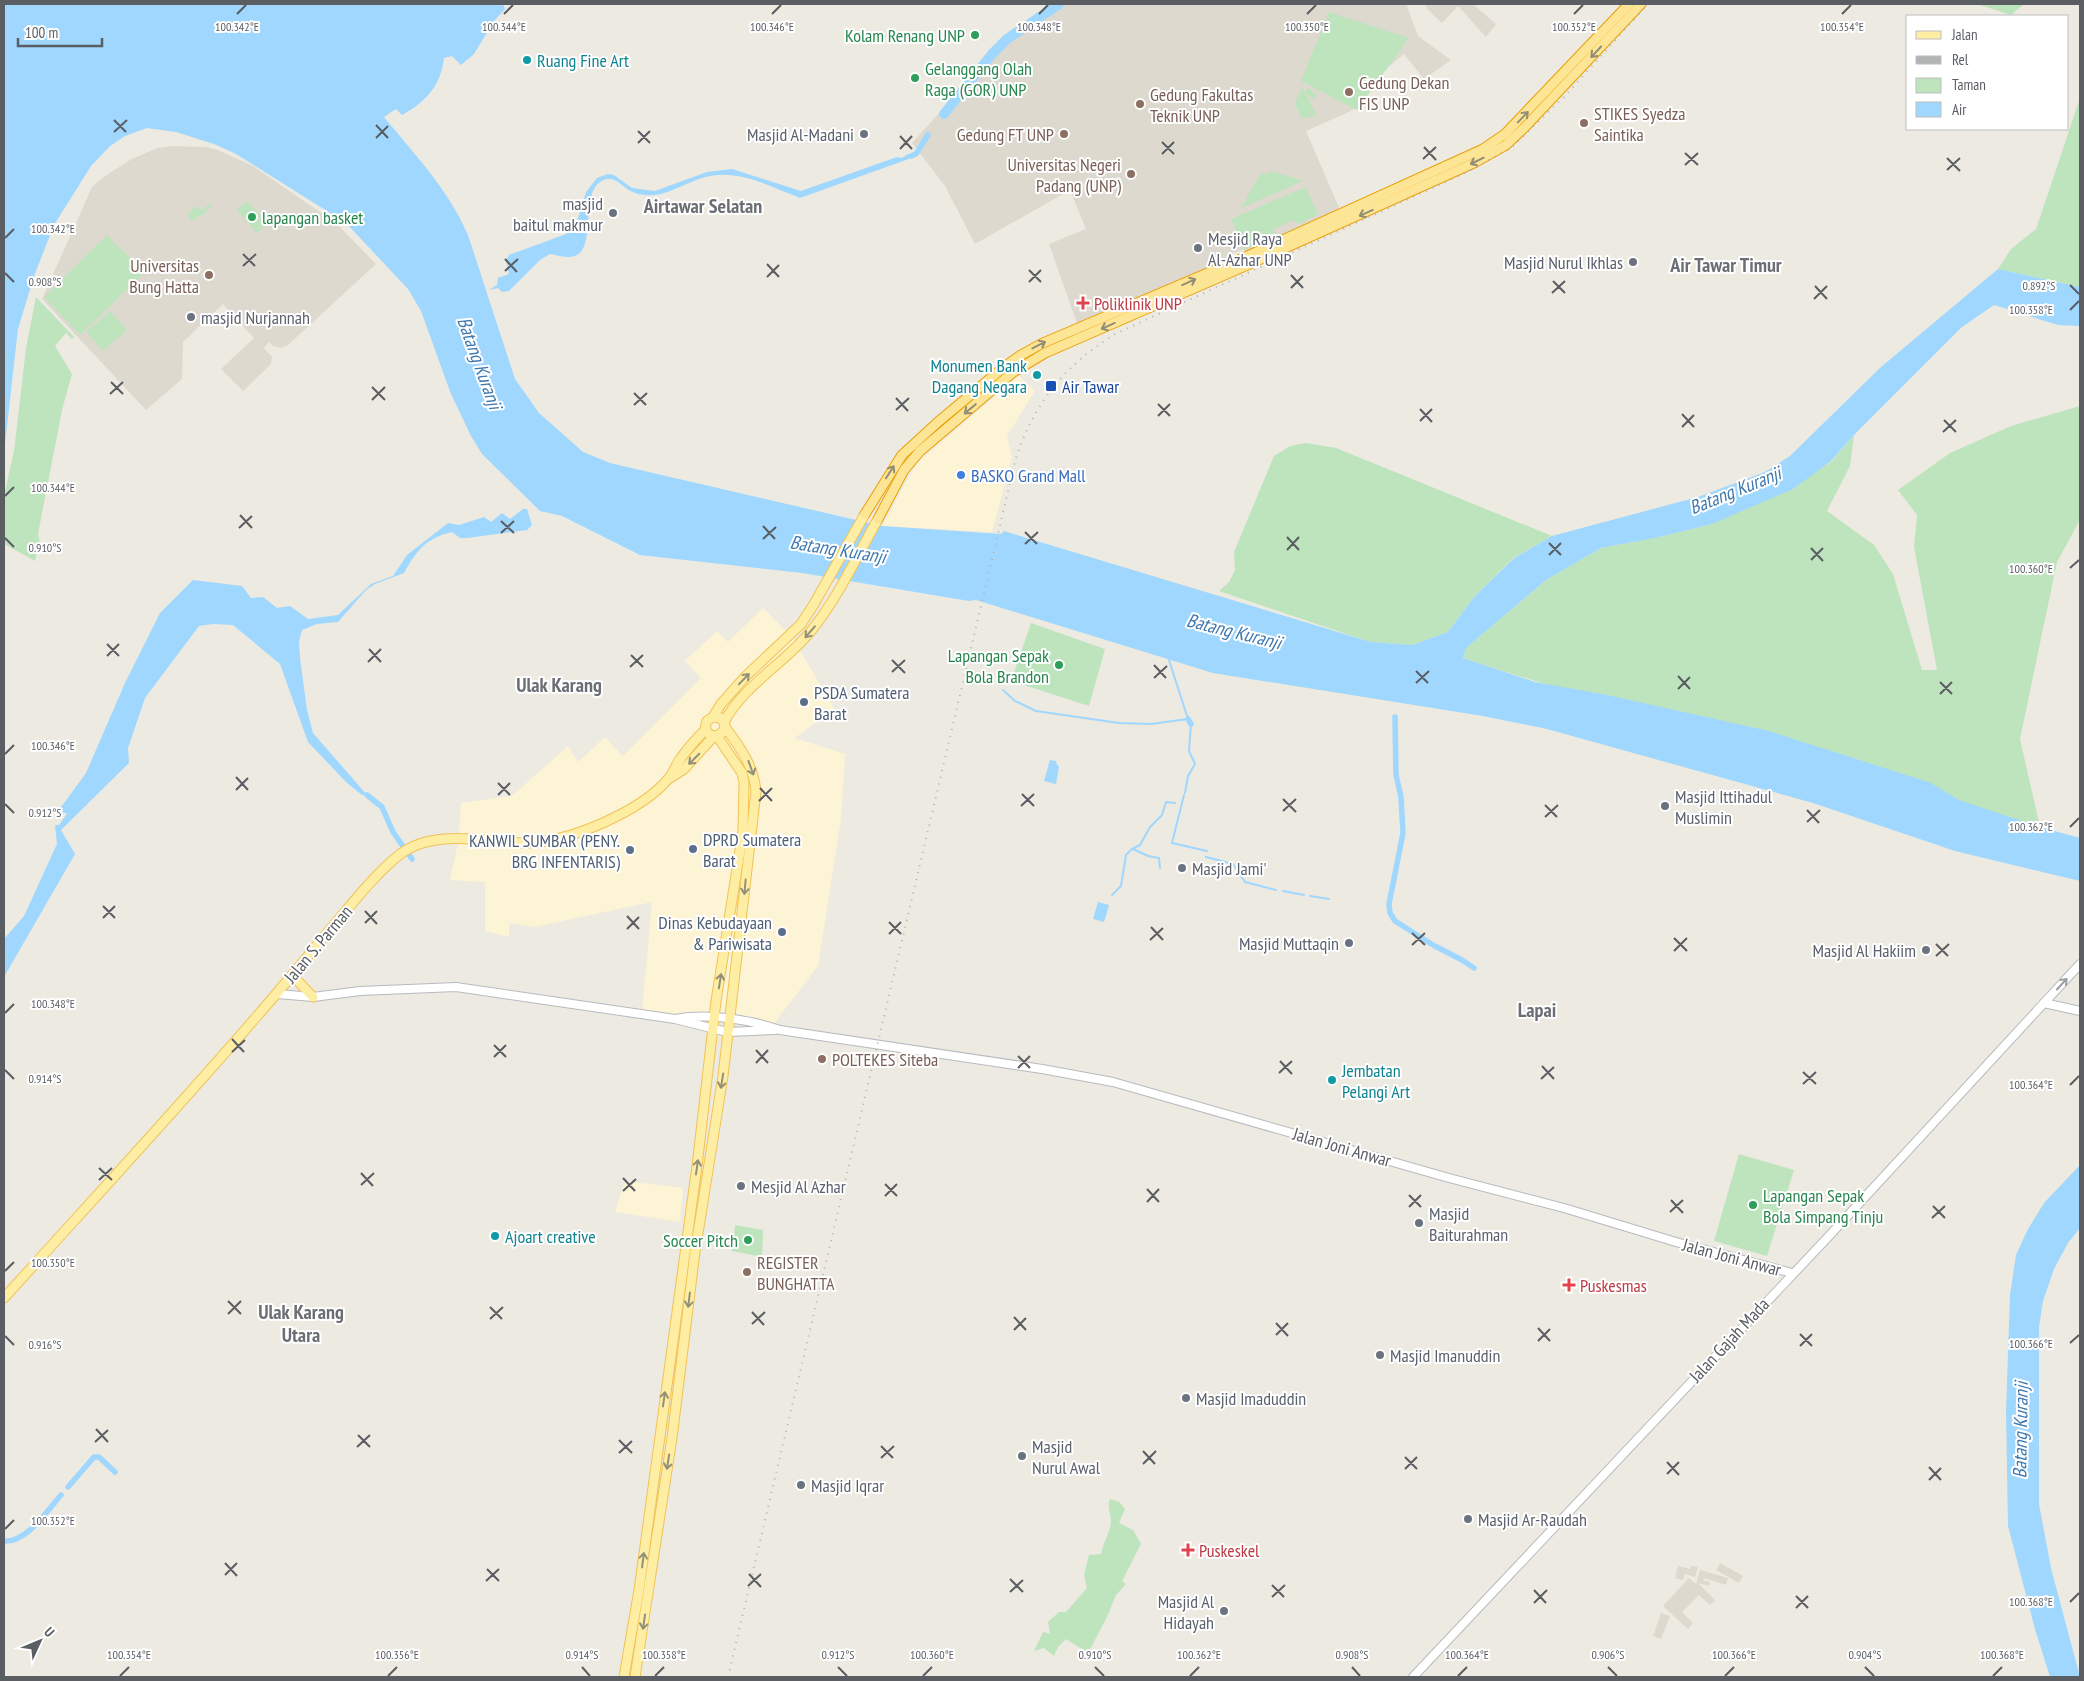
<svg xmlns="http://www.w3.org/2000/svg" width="2084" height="1681" font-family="'PT Sans Narrow',sans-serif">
<rect width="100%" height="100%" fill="#edeae1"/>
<g fill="#fdf3d5">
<polygon points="1019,376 1035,391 1007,436 1012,457 992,532 882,526 917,463"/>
<polygon points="763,608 793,638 834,709 795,738 845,754 841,819 818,966 773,1025 642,1011 652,902 534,927 509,923 509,937 485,931 485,882 450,880 458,843 461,803 512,796 568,746 578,762 605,737 623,756 701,678 685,661 717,631 728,642"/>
<polygon points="625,1181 683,1188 680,1222 615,1212"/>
</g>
<g fill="#ddd9cf">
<polygon points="1060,4 1408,4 1407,6 1418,36 1451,60 1424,79 1404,54 1363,88 1353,110 1306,131 1340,210 1247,252 1243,250 1231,254 1231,259 1078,326 1049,244 1086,229 1070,190 975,244 945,186 912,143 1002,44 1014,34"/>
<polygon points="1425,4 1473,4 1496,24 1486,37 1459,7 1457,7 1442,23 1427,9"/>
<polygon points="174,146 205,147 218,150 253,166 336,223 376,264 288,345 282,348 273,346 269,342 264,348 272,357 271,364 243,391 221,369 254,338 223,304 183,342 182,379 146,410 42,299 92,187 102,178 130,160 157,148"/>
<polygon points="1720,1563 1743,1576 1739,1583 1716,1570"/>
<polygon points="1678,1566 1690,1569 1691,1566 1698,1567 1695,1577 1685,1574 1683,1580 1675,1578"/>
<polygon points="1700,1570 1728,1578 1726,1585 1704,1578 1703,1580 1710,1582 1709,1586 1698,1583 1715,1600 1710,1605 1699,1595 1682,1612 1693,1623 1688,1629 1663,1606 1689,1578 1696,1584"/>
<polygon points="1661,1613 1670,1616 1661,1639 1653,1636"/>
</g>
<g fill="#bee4bd">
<polygon points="1977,4 2024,4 2011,15"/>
<polygon points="1329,12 1409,38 1357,110 1301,81"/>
<polygon points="1302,87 1305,93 1308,88 1317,95 1314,99 1306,94 1317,116 1301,118 1295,103"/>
<polygon points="2080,98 2080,287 1998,269 2011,249 2036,229"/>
<polygon points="1272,171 1303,181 1241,208 1260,174 1264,173 1266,175"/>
<polygon points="1306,187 1318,215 1298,224 1293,220 1274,229 1275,235 1244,250 1231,219"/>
<polygon points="247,201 268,223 257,233 237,210"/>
<polygon points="210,203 212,205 204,214 197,217 192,222 187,215 196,206 202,211"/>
<polygon points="107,235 144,273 80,335 44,297"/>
<polygon points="36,297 74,337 72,339 66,333 55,346 72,374 62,410 38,534 40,542 35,561 4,544 4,495 14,451 26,348"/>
<polygon points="110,311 127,330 103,351 86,332"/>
<path d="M2080 406V520L2057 562 2020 739 2040 827C1850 764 1653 721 1463 658L1466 648 1546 580 1601 548 1655 538 1712 524 1830 463 1854 435 1850 466 1827 511 1874 545 1893 574 1922 670H1937L1914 547 1917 515 1898 490 1950 453 2011 426Z"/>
<polygon points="1306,443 1336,448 1552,536 1513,558 1474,597 1448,632 1412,645 1370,642 1219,591 1229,582 1235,570 1234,552 1274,456 1290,446"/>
<polygon points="1031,623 1105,649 1089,706 1011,681"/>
<polygon points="1739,1154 1794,1170 1767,1256 1714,1241"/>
<polygon points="735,1225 763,1230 762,1257 732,1251"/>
<path d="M1110 1499 1119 1502 1125 1509 1119 1523 1133 1530 1141 1544 1122 1581 1126 1584 1116 1595 1107 1617 1088 1653 1066 1639 1058 1647 1054 1656 1044 1648 1034 1651 1043 1632 1050 1634 1048 1622 1059 1612H1066L1087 1588 1084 1575 1089 1555 1101 1554C1103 1542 1111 1532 1111 1519 1110 1512 1107 1506 1110 1499Z"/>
</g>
<g fill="#9fd7fe">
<path d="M4 4H503L505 9 494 21 474 54 461 65 452 56 444 58C441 85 426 102 402 115L396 109 384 117C414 154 449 190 468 235L515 379 539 413 583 452 610 463 882 526 1001 534 1004 531 1371 642 1412 645 1448 632 1474 597 1514 558 1552 536 1698 497 1765 472 1790 456 1881 367 1998 269 2080 287V326L2058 325 1994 305 1962 327 1854 435 1830 462 1793 489 1712 524 1655 538 1601 548 1546 580 1466 648 1463 658 1535 682 1607 695 1769 731 1931 783 1959 800 2040 827 2080 838V881L1955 851 1813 803 1547 729 1483 716 1213 673 976 600 969 601 802 573 640 555 562 516 540 511 482 454 471 436 451 394 421 311 408 289 346 223 236 154 214 144 176 132 147 128 125 136 110 146 91 166 54 225 34 276 18 329 4 453Z"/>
<path d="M908 154 917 156 800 198C769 186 736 167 702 178 685 183 665 197 647 195 643 195 636 194 633 192 621 187 614 172 600 182 578 198 600 256 569 257 563 257 556 255 550 254L540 260 509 291 502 292 498 288 489 290 497 285 498 278 509 274 506 260 509 255 566 234 576 225 586 192 597 178 608 174 614 175 632 188 655 191 707 172 732 169 801 191 897 157 902 158Z"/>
<path d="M523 509H527L532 525 527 530 467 538H460L452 532C426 538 416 551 404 573L375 584 366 590 338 622 317 624 302 630 299 641 300 658 307 710 313 733 367 795H362L346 782 308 742 280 664 233 625 213 624 199 626 145 698 128 748 129 763 61 830 75 854 4 977V939L24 916 57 844 55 825H59L67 814 59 810 86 773 125 683 160 613 193 580 242 586 251 598 263 597 277 608 290 606 308 619 338 615 371 584 393 576 407 555 448 523 459 525 484 517 491 522 502 513 510 519Z"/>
<polygon points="1050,760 1056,761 1057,765 1059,766 1056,784 1044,781"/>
<polygon points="1098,902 1109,905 1104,922 1093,919"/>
<polygon points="2080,1165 2080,1228 2068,1243 2054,1269 2043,1301 2039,1327 2039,1504 2051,1568 2080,1677 2050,1677 2035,1629 2008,1526 2006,1412 2010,1295 2016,1255 2028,1229 2044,1203"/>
</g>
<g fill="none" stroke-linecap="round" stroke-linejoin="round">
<g stroke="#9fd7fe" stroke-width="2">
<polyline points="1003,690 1015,701 1036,711 1119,723 1151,724 1188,719 1168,657"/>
<polyline points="1185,793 1188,776 1195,764 1189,751 1191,724"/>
<polyline points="1184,795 1172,843 1207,851"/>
<polyline points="1133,849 1148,856 1159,858 1160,868"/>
<polyline points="1206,857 1233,864 1245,882 1276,890"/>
<polyline points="1283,891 1304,895"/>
<polyline points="1112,895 1121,886 1126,855 1132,849 1140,845 1150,827 1162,815 1166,802 1175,803"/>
<polyline points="1310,896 1329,899"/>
</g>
<g stroke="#9fd7fe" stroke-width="5.5">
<polyline points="911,156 916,154 928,135"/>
<polyline points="1395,717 1396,775 1401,797 1403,833 1389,904 1390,913 1395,921 1433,945 1462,960 1474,968"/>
<polyline points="1188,719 1191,724"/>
<polyline points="367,795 382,807 393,832 412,859"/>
<polyline points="68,1487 94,1457 99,1457 115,1472"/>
<path d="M4 1541C26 1543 47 1511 61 1495"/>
</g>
<polyline stroke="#9fd7fe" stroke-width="10" points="944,114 992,54 1007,39 1059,4"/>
<g stroke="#b7bac0" stroke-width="10">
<g id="secondary">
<polyline points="277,994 313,997 360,991 456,987 675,1019 727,1032 775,1030"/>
<polyline points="2044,1003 2080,1011"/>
<path d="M675 1019C708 1013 748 1019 780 1030L1042 1069 1113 1082 1449 1178 1564 1208 1676 1242 1792 1273"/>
<polyline points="1413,1677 1829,1236 2080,964"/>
</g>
</g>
<g stroke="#f0c257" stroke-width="11">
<g id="primary">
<path d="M713 717 721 718 725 725 724 731 717 736C708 736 703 730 707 721L713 717 721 704 745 677 801 624 814 604 865 514"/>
<path d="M724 722C745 684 784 664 811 631 838 598 857 556 878 519"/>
<polyline points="670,778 684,769 714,736"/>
<polyline points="292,975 313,997"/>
<path d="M4 1298C89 1204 175 1111 258 1015 287 982 315 947 344 913 361 893 378 872 399 855 433 828 485 842 524 843 566 844 642 811 669 778 674 772 676 764 681 758 688 748 697 738 706 729"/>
<polyline points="624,1677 639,1590 697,1166 716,1001 743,831 744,782 742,773 717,736"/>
<path d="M635 1677 672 1438 695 1252 723 1076 756 792C754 766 740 747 725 727"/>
</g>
</g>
<g stroke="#eb9e02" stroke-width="11">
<g id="trunk">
<polyline points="865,514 902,455 938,422 1004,367 1021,355 1043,343 1243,258 1483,149 1505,134 1629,4"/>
<polyline points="878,519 904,470 920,451 1012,373 1045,353 1252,263 1474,163 1506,145 1525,127 1641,4"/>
</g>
</g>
<use href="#secondary" stroke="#fff" stroke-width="8"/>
<use href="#primary" stroke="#feeea4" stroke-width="9"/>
<use href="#trunk" stroke="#fde596" stroke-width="9"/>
<path stroke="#b2b3b3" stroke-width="2" stroke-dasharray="1 6" stroke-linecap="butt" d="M728 1677 1016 458C1034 403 1065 365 1115 334L1465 173 1511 148 1564 97 1648 4"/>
</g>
<defs><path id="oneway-shaft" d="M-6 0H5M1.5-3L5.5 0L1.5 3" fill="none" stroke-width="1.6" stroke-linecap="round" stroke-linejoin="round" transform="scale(1.25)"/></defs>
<g stroke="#938d74">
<use href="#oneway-shaft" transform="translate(1596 52) rotate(133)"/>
<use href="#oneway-shaft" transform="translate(1523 117) rotate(-46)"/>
<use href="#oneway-shaft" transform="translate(1477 161) rotate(154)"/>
<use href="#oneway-shaft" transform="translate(1366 213) rotate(156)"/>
<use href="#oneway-shaft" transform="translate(1189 282) rotate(-24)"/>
<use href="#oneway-shaft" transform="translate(1108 326) rotate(156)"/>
<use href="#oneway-shaft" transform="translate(1039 345) rotate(-27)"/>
<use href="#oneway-shaft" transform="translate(970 409) rotate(140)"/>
<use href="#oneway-shaft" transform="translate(890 472) rotate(-57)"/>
</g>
<g stroke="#939079">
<use href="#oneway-shaft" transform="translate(810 632) rotate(131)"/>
<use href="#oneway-shaft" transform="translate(744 679) rotate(-46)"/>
<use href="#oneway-shaft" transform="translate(694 759) rotate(135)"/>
<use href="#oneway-shaft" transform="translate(751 768) rotate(70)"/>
<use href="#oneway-shaft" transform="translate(745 887) rotate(95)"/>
<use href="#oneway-shaft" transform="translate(720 981) rotate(-81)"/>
<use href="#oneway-shaft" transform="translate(722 1081) rotate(99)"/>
<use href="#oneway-shaft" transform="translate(697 1167) rotate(-82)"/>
<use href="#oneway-shaft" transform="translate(689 1300) rotate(97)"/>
<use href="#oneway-shaft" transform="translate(664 1399) rotate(-82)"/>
<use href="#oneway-shaft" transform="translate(668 1462) rotate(99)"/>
<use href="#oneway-shaft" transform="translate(643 1560) rotate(-83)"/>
<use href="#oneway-shaft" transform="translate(644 1622) rotate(98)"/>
</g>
<use stroke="#9c9ea1" href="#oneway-shaft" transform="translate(2062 984) rotate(-47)"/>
<path fill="none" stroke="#5a5d62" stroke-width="2" d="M237 14 246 5M504 14 513 5M772 14 781 5M1039 14 1048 5M1307 14 1316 5M1574 14 1583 5M1842 14 1851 5M114 120 126 132M376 125 388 138M638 131 650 143M114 132 127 120M900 136 912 149M376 138 388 126M1162 142 1174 154M638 143 650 131M1424 147 1436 160M900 149 912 136M1685 153 1698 165M1162 154 1174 142M1947 158 1960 171M1423 159 1436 147M1685 165 1698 153M1947 170 1960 158M5 238 14 229M243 254 255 266M505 259 517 272M767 264 779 277M243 266 256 254M1029 270 1041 282M505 271 518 259M5 273 14 282M1291 275 1303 288M767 277 779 265M1553 281 1565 293M1029 282 1041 270M2070 285 2079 294M1815 286 1827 299M1291 288 1303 276M1552 293 1565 281M1814 299 1827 286M2070 310 2079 301M111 382 123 394M372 387 385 400M634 393 646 405M110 394 123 382M896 398 908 411M372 400 385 387M1158 404 1170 416M634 405 647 393M1420 409 1432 422M896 410 909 398M1682 414 1694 427M1158 416 1170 404M1944 420 1956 432M1420 421 1432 409M1682 427 1694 415M1943 432 1956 420M5 496 14 487M240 515 252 528M501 521 514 533M763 526 775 539M239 528 252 516M1025 532 1037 544M501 533 514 521M1287 537 1299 550M5 538 14 547M763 539 776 527M1549 543 1561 555M1025 544 1038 532M1811 548 1823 561M1287 550 1299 537M1549 555 1561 543M1811 560 1823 548M2070 568 2079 560M107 644 119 656M369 649 381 662M631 655 643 667M107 656 119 644M892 660 905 673M368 662 381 649M1154 665 1166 678M630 667 643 655M1416 671 1428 683M892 672 905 660M1678 676 1690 689M1154 678 1167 666M1940 682 1952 694M1416 683 1429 671M1678 689 1690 677M1940 694 1952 682M5 754 14 745M236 777 248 790M498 783 510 795M760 788 772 801M236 790 248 778M1022 794 1034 806M498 795 510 783M1283 799 1296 812M759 801 772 788M5 804 14 813M1545 805 1557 817M1021 806 1034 794M1807 810 1819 823M1283 811 1296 799M1545 817 1558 805M1807 822 1820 810M2070 827 2079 818M103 906 115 918M365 911 377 924M627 916 639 929M103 918 115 906M889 922 901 934M365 923 377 911M1151 927 1163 940M627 929 639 917M1412 933 1425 945M889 934 901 922M1674 938 1687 951M1150 940 1163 928M1936 944 1948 956M1412 945 1425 933M1674 951 1687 938M1936 956 1949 944M5 1013 14 1004M232 1039 244 1052M494 1045 506 1057M756 1050 768 1063M232 1052 245 1040M1018 1056 1030 1068M494 1057 506 1045M1280 1061 1292 1074M756 1063 768 1050M1542 1066 1554 1079M1018 1068 1030 1056M5 1070 14 1079M1803 1072 1816 1084M1279 1073 1292 1061M1541 1079 1554 1067M1803 1084 1816 1072M2070 1085 2079 1076M99 1168 112 1180M361 1173 373 1186M623 1178 635 1191M99 1180 112 1168M885 1184 897 1196M361 1185 374 1173M1147 1189 1159 1202M623 1191 636 1179M1409 1195 1421 1207M885 1196 897 1184M1671 1200 1683 1213M1147 1202 1159 1189M1933 1206 1945 1218M1409 1207 1421 1195M1670 1212 1683 1200M1932 1218 1945 1206M5 1271 14 1262M228 1301 241 1314M490 1307 502 1319M752 1312 764 1325M228 1314 241 1301M1014 1317 1026 1330M490 1319 503 1307M1276 1323 1288 1336M752 1324 765 1312M1538 1328 1550 1341M1014 1330 1026 1318M1800 1334 1812 1346M1276 1335 1288 1323M5 1336 14 1345M1538 1341 1550 1329M2070 1343 2079 1335M1800 1346 1812 1334M96 1429 108 1442M358 1435 370 1447M619 1440 632 1453M95 1442 108 1430M881 1446 893 1458M357 1447 370 1435M1143 1451 1155 1464M619 1453 632 1441M1405 1457 1417 1469M881 1458 894 1446M1667 1462 1679 1475M1143 1464 1156 1451M1929 1467 1941 1480M1405 1469 1417 1457M1667 1474 1679 1462M1929 1480 1941 1468M5 1529 14 1520M225 1563 237 1576M487 1569 499 1581M749 1574 761 1587M225 1575 237 1563M1010 1579 1023 1592M486 1581 499 1569M1272 1585 1284 1597M748 1586 761 1574M1534 1590 1546 1603M1010 1592 1023 1580M1796 1596 1808 1608M1272 1597 1285 1585M2070 1602 2079 1593M1534 1603 1547 1590M1796 1608 1808 1596M582 1667 590 1676M838 1667 847 1676M1095 1667 1104 1676M1352 1667 1360 1676M1608 1667 1617 1676M1865 1667 1874 1676M120 1676 129 1667M388 1676 397 1667M655 1676 664 1667M923 1676 932 1667M1190 1676 1199 1667M1458 1676 1467 1667M1725 1676 1734 1667M1993 1676 2002 1667"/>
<g fill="#2e9e5b" stroke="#fff" stroke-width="2">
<circle cx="975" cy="35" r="5"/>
<circle cx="915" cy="78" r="5"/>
<circle cx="252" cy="217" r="5"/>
<circle cx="1059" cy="665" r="5"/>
<circle cx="1753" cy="1205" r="5"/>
<circle cx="748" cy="1240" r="5"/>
</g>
<g fill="#0f9aa8" stroke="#fff" stroke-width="2">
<circle cx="527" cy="60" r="5"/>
<circle cx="1037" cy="375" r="5"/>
<circle cx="1332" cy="1080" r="5"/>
<circle cx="495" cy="1236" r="5"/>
</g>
<g fill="#8d6e63" stroke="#fff" stroke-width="2">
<circle cx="1349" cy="92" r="5"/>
<circle cx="1140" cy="104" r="5"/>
<circle cx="1584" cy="123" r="5"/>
<circle cx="1064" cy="134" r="5"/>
<circle cx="1131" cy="174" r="5"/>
<circle cx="209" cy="275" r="5"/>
<circle cx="822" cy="1059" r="5"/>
<circle cx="747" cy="1272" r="5"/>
</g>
<g fill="#6b7280" stroke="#fff" stroke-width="2">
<circle cx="864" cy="134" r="5"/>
<circle cx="613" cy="213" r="5"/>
<circle cx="1198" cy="248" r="5"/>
<circle cx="1633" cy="262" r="5"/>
<circle cx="191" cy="317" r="5"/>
<circle cx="1665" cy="806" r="5"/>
<circle cx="1182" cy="868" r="5"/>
<circle cx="1349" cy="943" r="5"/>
<circle cx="1926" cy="950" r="5"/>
<circle cx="741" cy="1186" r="5"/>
<circle cx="1419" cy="1223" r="5"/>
<circle cx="1380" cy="1355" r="5"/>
<circle cx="1186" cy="1398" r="5"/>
<circle cx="1022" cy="1456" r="5"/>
<circle cx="801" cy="1485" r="5"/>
<circle cx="1468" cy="1519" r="5"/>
<circle cx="1224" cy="1611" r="5"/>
</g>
<g fill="#e0444e" stroke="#fff" stroke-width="2">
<path d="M1080.5 295.5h5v5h5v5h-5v5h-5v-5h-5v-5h5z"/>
<path d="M1566.5 1277.5h5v5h5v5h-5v5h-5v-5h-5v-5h5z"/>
<path d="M1185.5 1542.5h5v5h5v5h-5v5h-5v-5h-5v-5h5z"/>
</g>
<rect fill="#1a4fb4" stroke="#fff" stroke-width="2" x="1045" y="380" width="12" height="12" rx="2.5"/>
<circle fill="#3f7fe0" stroke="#fff" stroke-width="2" cx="961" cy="475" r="5"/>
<g fill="#5c6f8a" stroke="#fff" stroke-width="2">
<circle cx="804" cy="702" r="5"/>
<circle cx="693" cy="849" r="5"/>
<circle cx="630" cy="850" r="5"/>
<circle cx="782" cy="932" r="5"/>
</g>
<g text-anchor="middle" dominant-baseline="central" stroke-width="4" stroke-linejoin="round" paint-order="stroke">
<g font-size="18" fill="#27864d" stroke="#fff" text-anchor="end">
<text x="965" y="35">Kolam Renang UNP</text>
<text x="925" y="68" text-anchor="start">Gelanggang Olah<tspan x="925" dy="21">Raga (GOR) UNP</tspan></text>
<text x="262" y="217" text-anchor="start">lapangan basket</text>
<text x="1049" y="655">Lapangan Sepak<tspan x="1049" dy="21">Bola Brandon</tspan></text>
<text x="1763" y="1195" text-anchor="start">Lapangan Sepak<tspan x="1763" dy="21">Bola Simpang Tinju</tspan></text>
<text x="738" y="1240">Soccer Pitch</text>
</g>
<g font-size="18" fill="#0d838f" stroke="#fff" text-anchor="start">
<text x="537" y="60">Ruang Fine Art</text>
<text x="1027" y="365" text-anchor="end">Monumen Bank<tspan x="1027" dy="21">Dagang Negara</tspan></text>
<text x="1342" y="1070">Jembatan<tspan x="1342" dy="21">Pelangi Art</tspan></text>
<text x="505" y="1236">Ajoart creative</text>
</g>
<g font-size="18" fill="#785e54" stroke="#fff" text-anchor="start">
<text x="1359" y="82">Gedung Dekan<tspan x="1359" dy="21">FIS UNP</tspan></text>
<text x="1150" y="94">Gedung Fakultas<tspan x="1150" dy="21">Teknik UNP</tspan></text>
<text x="1594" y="113">STIKES Syedza<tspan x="1594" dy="21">Saintika</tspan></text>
<text x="1054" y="134" text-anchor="end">Gedung FT UNP</text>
<text x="1121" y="164" text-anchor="end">Universitas Negeri<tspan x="1121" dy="21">Padang (UNP)</tspan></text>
<text x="199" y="265" text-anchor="end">Universitas<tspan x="199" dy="21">Bung Hatta</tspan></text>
<text x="832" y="1059">POLTEKES Siteba</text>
<text x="757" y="1262">REGISTER<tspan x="757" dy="21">BUNGHATTA</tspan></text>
</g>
<g font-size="18" fill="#5b616d" stroke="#fff" text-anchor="start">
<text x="854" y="134" text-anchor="end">Masjid Al-Madani</text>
<text x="603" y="203" text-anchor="end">masjid<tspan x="603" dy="21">baitul makmur</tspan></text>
<text x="1208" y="238">Mesjid Raya<tspan x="1208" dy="21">Al-Azhar UNP</tspan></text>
<text x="1623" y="262" text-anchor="end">Masjid Nurul Ikhlas</text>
<text x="201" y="317">masjid Nurjannah</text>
<text x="1675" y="796">Masjid Ittihadul<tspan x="1675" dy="21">Muslimin</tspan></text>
<text x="1192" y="868">Masjid Jami'</text>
<text x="1339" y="943" text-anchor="end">Masjid Muttaqin</text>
<text x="1916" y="950" text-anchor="end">Masjid Al Hakiim</text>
<text x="751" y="1186">Mesjid Al Azhar</text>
<text x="1429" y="1213">Masjid<tspan x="1429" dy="21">Baiturahman</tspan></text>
<text x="1390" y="1355">Masjid Imanuddin</text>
<text x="1196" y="1398">Masjid Imaduddin</text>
<text x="1032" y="1446">Masjid<tspan x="1032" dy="21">Nurul Awal</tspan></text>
<text x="811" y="1485">Masjid Iqrar</text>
<text x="1478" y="1519">Masjid Ar-Raudah</text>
<text x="1214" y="1601" text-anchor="end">Masjid Al<tspan x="1214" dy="21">Hidayah</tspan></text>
</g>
<g font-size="18" fill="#be3a42" stroke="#fff" text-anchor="start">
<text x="1094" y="303">Poliklinik UNP</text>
<text x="1580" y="1285">Puskesmas</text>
<text x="1199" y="1550">Puskeskel</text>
</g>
<g font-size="18" fill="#164399" stroke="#fff" text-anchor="start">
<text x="1062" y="386">Air Tawar</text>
</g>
<g font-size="18" fill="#366cbe" stroke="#fff" text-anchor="start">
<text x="971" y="475">BASKO Grand Mall</text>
</g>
<g font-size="18" fill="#4e5e75" stroke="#fff" text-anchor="start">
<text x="814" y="692">PSDA Sumatera<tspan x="814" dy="21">Barat</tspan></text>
<text x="703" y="839">DPRD Sumatera<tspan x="703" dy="21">Barat</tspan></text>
<text x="620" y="840" text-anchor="end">KANWIL SUMBAR (PENY.<tspan x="620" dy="21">BRG INFENTARIS)</tspan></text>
<text x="772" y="922" text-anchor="end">Dinas Kebudayaan<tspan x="772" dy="21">&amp; Pariwisata</tspan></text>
</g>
<g font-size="18" fill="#5a5d62" stroke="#fff">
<text transform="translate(318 944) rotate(-50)">Jalan S. Parman</text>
<text transform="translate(1342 1147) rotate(16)">Jalan Joni Anwar</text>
<text transform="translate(1732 1257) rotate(15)">Jalan Joni Anwar</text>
<text transform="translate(1729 1340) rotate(-47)">Jalan Gajah Mada</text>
</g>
<g font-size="19" font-style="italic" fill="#3e78af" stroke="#fff">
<text transform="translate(480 363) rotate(70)">Batang Kuranji</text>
<text transform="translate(1735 490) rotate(-22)">Batang Kuranji</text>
<text transform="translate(838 549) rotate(9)">Batang Kuranji</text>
<text transform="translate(1234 631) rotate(14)">Batang Kuranji</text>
<text transform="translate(2020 1430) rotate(-89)">Batang Kuranji</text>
</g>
<g font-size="20" font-weight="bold" fill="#6b6f74" stroke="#fff">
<text x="703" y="206">Airtawar Selatan</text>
<text x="1726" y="265">Air Tawar Timur</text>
<text x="559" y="685">Ulak Karang</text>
<text x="1537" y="1010">Lapai</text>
<text x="301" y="1312">Ulak Karang<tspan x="301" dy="23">Utara</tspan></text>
</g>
</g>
<g font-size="12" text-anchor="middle" fill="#5a5d62" stroke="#fff" stroke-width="4" stroke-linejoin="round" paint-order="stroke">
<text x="237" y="31">100.342°E</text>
<text x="504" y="31">100.344°E</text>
<text x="772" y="31">100.346°E</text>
<text x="1039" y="31">100.348°E</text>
<text x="1307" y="31">100.350°E</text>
<text x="1574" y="31">100.352°E</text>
<text x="1842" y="31">100.354°E</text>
<text x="53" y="233">100.342°E</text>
<text x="45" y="286">0.908°S</text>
<text x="2039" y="290">0.892°S</text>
<text x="2031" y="314">100.358°E</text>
<text x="53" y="492">100.344°E</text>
<text x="45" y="552">0.910°S</text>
<text x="2031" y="573">100.360°E</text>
<text x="53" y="750">100.346°E</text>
<text x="45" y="817">0.912°S</text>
<text x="2031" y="831">100.362°E</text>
<text x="53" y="1008">100.348°E</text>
<text x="45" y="1083">0.914°S</text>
<text x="2031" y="1089">100.364°E</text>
<text x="53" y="1267">100.350°E</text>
<text x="2031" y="1348">100.366°E</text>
<text x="45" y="1349">0.916°S</text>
<text x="53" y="1525">100.352°E</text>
<text x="2031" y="1606">100.368°E</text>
<text x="582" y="1659">0.914°S</text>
<text x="838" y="1659">0.912°S</text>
<text x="1095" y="1659">0.910°S</text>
<text x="1352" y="1659">0.908°S</text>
<text x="1608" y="1659">0.906°S</text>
<text x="1865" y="1659">0.904°S</text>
<text x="129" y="1659">100.354°E</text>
<text x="397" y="1659">100.356°E</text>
<text x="664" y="1659">100.358°E</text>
<text x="932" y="1659">100.360°E</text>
<text x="1199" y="1659">100.362°E</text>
<text x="1467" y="1659">100.364°E</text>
<text x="1734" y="1659">100.366°E</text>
<text x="2002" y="1659">100.368°E</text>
</g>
<rect width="2084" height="1681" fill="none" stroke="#5a5d62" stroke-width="10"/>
<rect x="1906" y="15" width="162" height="115" fill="#ffffff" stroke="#bdbec0"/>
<rect x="1916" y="31" width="25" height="8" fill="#feeea4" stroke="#bdbec0"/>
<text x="1952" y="40" font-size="15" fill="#5a5d62">Jalan</text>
<rect x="1916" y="56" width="25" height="8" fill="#b2b3b3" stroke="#bdbec0"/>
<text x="1952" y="65" font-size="15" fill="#5a5d62">Rel</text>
<rect x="1916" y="78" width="25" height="15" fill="#bee4bd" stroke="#bdbec0"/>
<text x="1952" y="90" font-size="15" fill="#5a5d62">Taman</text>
<rect x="1916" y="102" width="25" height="15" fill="#9fd7fe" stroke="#bdbec0"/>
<text x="1952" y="115" font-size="15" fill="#5a5d62">Air</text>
<g transform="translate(40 1641) rotate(46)" stroke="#ffffff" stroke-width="4" paint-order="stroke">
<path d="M0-4L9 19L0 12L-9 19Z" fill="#5a5d62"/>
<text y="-8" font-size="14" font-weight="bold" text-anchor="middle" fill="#5a5d62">U</text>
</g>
<path d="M18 38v8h84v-8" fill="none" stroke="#5a5d62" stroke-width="2.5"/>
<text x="25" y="38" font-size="15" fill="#5a5d62" stroke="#ffffff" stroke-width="4" paint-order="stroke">100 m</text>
</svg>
